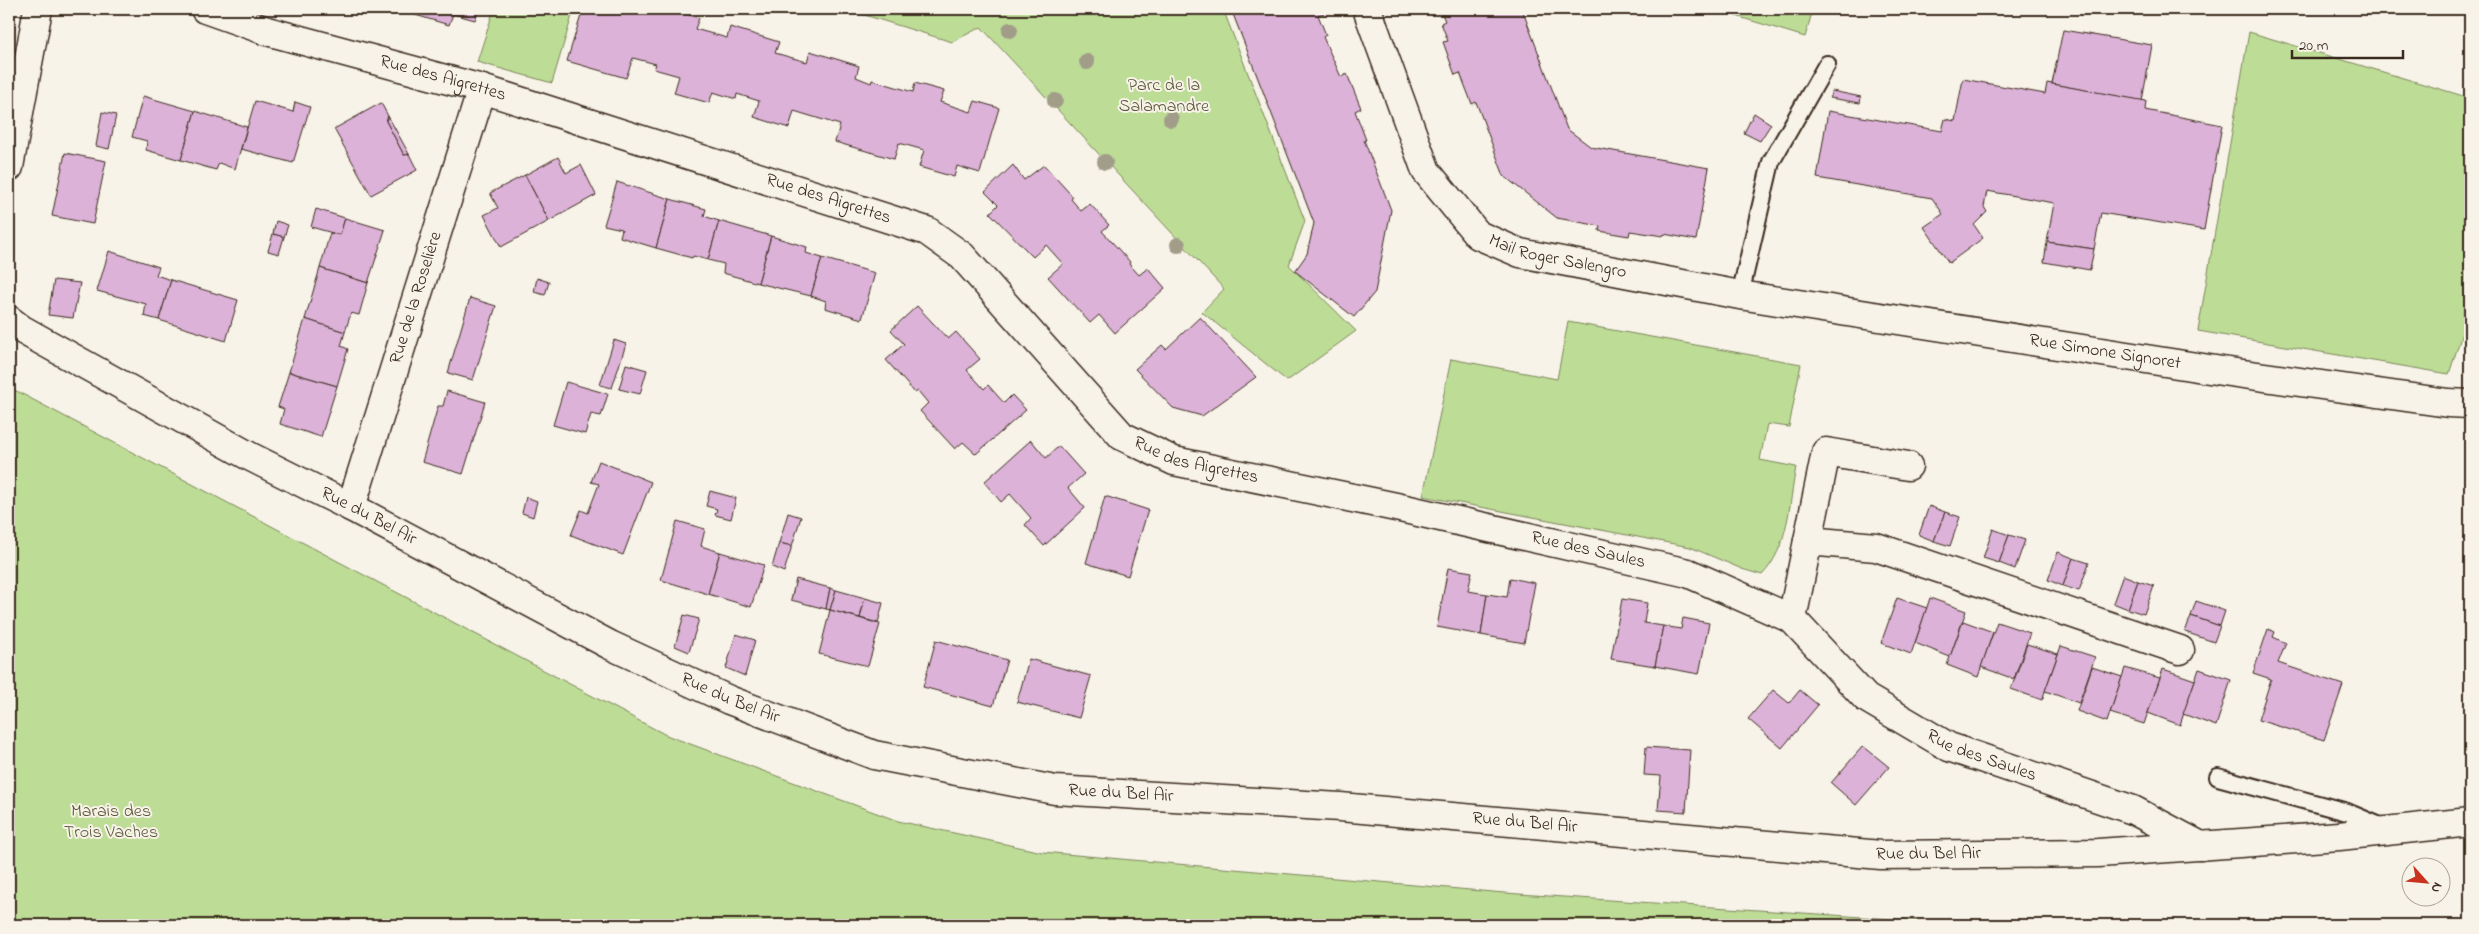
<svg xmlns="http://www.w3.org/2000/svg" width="2479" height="934" font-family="'Indie Flower',sans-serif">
<rect width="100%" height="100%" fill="#f7f3e8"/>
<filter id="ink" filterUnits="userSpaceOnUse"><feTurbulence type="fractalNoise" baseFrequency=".02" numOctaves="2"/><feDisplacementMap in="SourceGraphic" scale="10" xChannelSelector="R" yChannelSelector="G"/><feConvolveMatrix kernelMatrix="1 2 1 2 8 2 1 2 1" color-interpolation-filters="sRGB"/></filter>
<g filter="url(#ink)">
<g fill="#bddd96" stroke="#7c845a">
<polygon points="494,9 574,9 552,83 477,62"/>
<polygon points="845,9 1223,9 1305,221 1289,265 1356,331 1287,381 1202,312 1224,289 981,27 952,42"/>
<polygon points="1713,9 1813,9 1805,37"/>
<polygon points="2249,32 2470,98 2470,309 2449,374 2198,331"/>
<path d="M1568 322 1801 364 1789 427 1767 424 1760 460 1796 467C1789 504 1789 547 1762 575L1742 569 1690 547 1423 496 1451 359 1557 379Z"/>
<polygon points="9,387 666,735 898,821 1042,852 1504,893 1982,925 9,925"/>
</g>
<g fill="#dcb2d8" stroke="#3b2a1e">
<polygon points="395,9 479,9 475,20 453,14 449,25"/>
<polygon points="583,9 630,9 643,12 645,9 669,9 699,18 695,29 727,38 730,27 779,42 775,53 807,62 810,51 859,66 856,77 871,83 872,80 913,92 915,83 944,91 940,102 971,112 975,101 999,108 980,173 957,166 954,177 919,167 924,150 899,143 894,159 835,142 840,125 794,111 789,128 754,117 759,101 737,94 736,99 713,92 709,103 674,93 679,76 654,69 656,64 633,58 626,78 567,61"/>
<polygon points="1231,9 1322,9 1324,13 1318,15 1326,35 1323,37 1341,77 1347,74 1361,108 1355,111 1366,140 1364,140 1391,210 1375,292 1354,317 1295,271 1307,254 1314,223"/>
<polygon points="1440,9 1522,9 1567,129 1591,147 1709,168 1696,240 1664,234 1663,236 1630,231 1629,236 1599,231 1600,226 1557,218 1504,176 1476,102 1472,104 1460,73 1455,75 1443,42 1448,41 1441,23 1445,21"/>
<polygon points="2063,30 2152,45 2142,101 2052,84"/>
<polygon points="1963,79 2045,94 2047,83 2146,101 2145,110 2222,125 2204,230 2101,213 2094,249 2047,242 2054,203 1987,191 1984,207 1987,212 1974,225 1983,238 1949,263 1924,227 1943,214 1932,198 1817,178 1828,111 1942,131 1945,119 1955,121"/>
<polygon points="1832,91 1861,97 1860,103 1830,98"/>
<polygon points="143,96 195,111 181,160 146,150 147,141 132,137"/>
<polygon points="255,101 293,112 295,102 310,107 293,163 241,149"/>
<polygon points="381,103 388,116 386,121 404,155 409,154 417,170 371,195 334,129"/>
<polygon points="195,111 247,127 235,169 219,163 216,170 181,160"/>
<polygon points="102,112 116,115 109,149 96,146"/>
<polygon points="1754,113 1771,124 1760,141 1744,133"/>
<polygon points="388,116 409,154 404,155 386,121"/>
<polygon points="65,153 106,161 93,224 52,216"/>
<polygon points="558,157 566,173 581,165 596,195 549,221 525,175"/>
<polygon points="1013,165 1024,180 1044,165 1073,197 1071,199 1081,211 1090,204 1109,225 1102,231 1130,262 1129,264 1139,275 1148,268 1165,288 1115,333 1099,315 1090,323 1048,277 1063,264 1046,245 1033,257 990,213 998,205 985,192"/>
<polygon points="525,175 549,221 501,247 484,215 498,208 490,193"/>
<polygon points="617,182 670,199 656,248 620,237 622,229 604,225"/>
<polygon points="670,199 706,209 704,216 719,221 708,260 693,256 692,258 656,248"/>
<polygon points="316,209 345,218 340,235 311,227"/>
<polygon points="345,218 385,230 368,283 320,268 330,233 340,235"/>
<polygon points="276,221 288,225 284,237 273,234"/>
<polygon points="719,221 771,236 758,283 723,273 724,264 708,260"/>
<polygon points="273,234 284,237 279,254 268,251"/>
<polygon points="771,236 807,247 806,253 822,258 811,296 758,283"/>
<polygon points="2047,242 2094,249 2090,270 2044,262"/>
<polygon points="109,251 159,267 156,275 171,280 159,320 144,316 146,304 97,291"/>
<polygon points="822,258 875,273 862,319 825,308 826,301 811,296"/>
<polygon points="320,268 368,283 359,315 351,313 345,332 305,319"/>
<polygon points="537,278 549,282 545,295 534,292"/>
<polygon points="54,280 80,283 73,318 48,315"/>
<polygon points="171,280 238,300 226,341 159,320"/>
<polygon points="470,298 496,306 473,380 448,373"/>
<polygon points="917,306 948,339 956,332 980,359 967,370 984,389 988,385 1004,403 1012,395 1026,410 976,454 963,442 955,449 920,411 928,403 918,391 915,393 886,360 904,344 891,330"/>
<polygon points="1200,317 1256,377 1202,416 1173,408 1135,369 1162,345 1166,349"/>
<polygon points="305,319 345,332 341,346 348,349 337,386 289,372"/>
<polygon points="614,340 626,344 612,388 600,385"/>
<polygon points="626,364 647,370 640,394 619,389"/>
<polygon points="289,372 337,386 321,437 280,424 284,409 278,407"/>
<polygon points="566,382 608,394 601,416 591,414 585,434 553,425"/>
<polygon points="447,391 485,402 463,474 422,462 438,406 443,406"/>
<polygon points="1031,440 1046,458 1059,446 1084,474 1068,488 1085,508 1044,546 1025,525 1031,518 1010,494 1001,502 984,482"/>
<polygon points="599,461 651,482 623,555 571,535 581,510 588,513 599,484 591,482"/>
<polygon points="710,491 736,498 731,519 715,515 717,509 706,506"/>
<polygon points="1105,496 1148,510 1128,576 1086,563"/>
<polygon points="526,497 537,501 533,517 522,513"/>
<polygon points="1929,506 1945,512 1934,541 1919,535"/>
<polygon points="1945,512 1960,517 1950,546 1934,541"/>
<polygon points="788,513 801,517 792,546 779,543"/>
<polygon points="677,521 705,529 701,546 720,552 708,594 661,580"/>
<polygon points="1993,529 2009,535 1999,563 1983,558"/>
<polygon points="2009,535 2025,540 2015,569 1999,563"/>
<polygon points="779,543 792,546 784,572 772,567"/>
<polygon points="720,552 764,565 751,607 708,594"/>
<polygon points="2058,552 2073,558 2063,586 2048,580"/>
<polygon points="2073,558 2089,563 2079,591 2063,586"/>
<polygon points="1448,568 1472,572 1468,591 1487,594 1481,635 1437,627"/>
<polygon points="2123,575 2138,581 2128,609 2113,603"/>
<polygon points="1510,578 1535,583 1524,643 1481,635 1487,594 1507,597"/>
<polygon points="796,579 830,588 826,609 791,600"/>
<polygon points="2138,581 2154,586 2144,614 2128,609"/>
<polygon points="830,588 836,590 830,610 826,609"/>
<polygon points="836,590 865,598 860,618 830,610"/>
<polygon points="865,598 883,603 878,623 860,618"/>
<polygon points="1897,598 1927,608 1911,654 1881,643"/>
<polygon points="1930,598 1966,611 1950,657 1915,643"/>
<polygon points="1622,599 1647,603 1644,623 1663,626 1655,666 1611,659"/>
<polygon points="2196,601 2225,611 2220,626 2191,616"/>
<polygon points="830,610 880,624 868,666 819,654"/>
<polygon points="684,615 699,619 689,652 675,646"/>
<polygon points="2191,616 2220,626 2214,642 2185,632"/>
<polygon points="1683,618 1709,623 1699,674 1655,666 1663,626 1681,629"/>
<polygon points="1963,621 1993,632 1978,677 1947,665"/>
<polygon points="1997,622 2030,633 2014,679 1981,667"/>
<polygon points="2268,629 2275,632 2273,637 2286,643 2278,663 2343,685 2324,740 2258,720 2271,679 2253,673"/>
<polygon points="736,634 755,640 745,676 726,668"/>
<polygon points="936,640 1007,660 993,706 923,687"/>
<polygon points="2027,644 2058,654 2042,700 2011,689"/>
<polygon points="2061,646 2095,657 2079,703 2045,691"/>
<polygon points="1029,659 1091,676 1079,718 1017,702"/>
<polygon points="2092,667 2122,677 2107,722 2077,711"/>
<polygon points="2125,668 2160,678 2144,724 2110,713"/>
<polygon points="2163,669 2195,680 2180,725 2148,713"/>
<polygon points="2199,669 2231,680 2216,726 2183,714"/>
<polygon points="1773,690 1789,703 1800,690 1818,705 1782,748 1748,719"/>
<polygon points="1863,746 1889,767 1856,805 1831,783"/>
<polygon points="1646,747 1690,750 1686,812 1658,810 1661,776 1644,775"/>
</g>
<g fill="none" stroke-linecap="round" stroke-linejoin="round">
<g stroke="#3b2a1e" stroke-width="20">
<g id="service">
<polyline points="1740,295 1771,162 1827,64"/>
<polyline points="2218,777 2347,812 2385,828"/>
</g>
</g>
<g stroke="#3b2a1e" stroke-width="31">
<g id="minor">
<path id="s1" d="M205 9 267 31 482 89 927 231 962 256 1122 436 1174 461 1396 507 1688 573 1792 619 1866 698 1949 747 2133 810 2201 846"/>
<path id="s2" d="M1367 9 1426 171 1478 235 1520 253 1740 295 2222 371 2448 403 2470 404"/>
<polyline points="9,167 38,9"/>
<path id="s3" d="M9 320 21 329 249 456 351 507 610 645 729 700 874 755 1055 790 1340 807 1881 855 2098 853 2339 836 2470 822"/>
<path id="s4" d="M351 507 482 89"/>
<polyline points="1808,541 1876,547 2180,650"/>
<polyline points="1792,619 1826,452 1908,466"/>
</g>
</g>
<use href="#service" stroke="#f7f3e8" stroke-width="16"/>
<use href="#minor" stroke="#f7f3e8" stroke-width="28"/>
</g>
<g fill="#a29d89">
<circle cx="1010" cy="30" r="8"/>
<circle cx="1087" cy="62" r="8"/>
<circle cx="1055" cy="101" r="8"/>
<circle cx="1171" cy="119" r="8"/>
<circle cx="1105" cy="162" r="8"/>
<circle cx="1178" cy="245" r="8"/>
</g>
</g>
<g text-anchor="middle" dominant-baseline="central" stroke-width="4" stroke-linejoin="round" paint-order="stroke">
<g font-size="18" fill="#3b2a1e" stroke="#f7f3e8">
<text stroke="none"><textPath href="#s1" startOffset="248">Rue des Aigrettes</textPath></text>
<text stroke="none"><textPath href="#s1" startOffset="652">Rue des Aigrettes</textPath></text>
<text stroke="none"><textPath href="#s2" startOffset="338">Mail Roger Salengro</textPath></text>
<text stroke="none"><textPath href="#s4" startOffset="219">Rue de la Roselière</textPath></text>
<text stroke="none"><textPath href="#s2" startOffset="894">Rue Simone Signoret</textPath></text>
<text stroke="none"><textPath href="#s1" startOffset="1118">Rue des Aigrettes</textPath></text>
<text stroke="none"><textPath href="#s3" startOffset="410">Rue du Bel Air</textPath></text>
<text stroke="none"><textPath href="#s1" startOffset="1521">Rue des Saules</textPath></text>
<text stroke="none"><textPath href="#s3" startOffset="815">Rue du Bel Air</textPath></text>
<text stroke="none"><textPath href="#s1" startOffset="1975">Rue des Saules</textPath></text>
<text stroke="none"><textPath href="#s3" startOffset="1220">Rue du Bel Air</textPath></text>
<text stroke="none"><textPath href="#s3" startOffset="1625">Rue du Bel Air</textPath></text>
<text stroke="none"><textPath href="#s3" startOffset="2030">Rue du Bel Air</textPath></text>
</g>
<g font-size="18" fill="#5c573c" stroke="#f7f3e8">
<text x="1164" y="86">Parc de la<tspan x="1164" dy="21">Salamandre</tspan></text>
<text x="111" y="812">Marais des<tspan x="111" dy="21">Trois Vaches</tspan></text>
</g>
</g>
<rect width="2479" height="934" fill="none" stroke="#f7f3e8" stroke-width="30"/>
<rect x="15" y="15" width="2449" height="904" fill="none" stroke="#3b2a1e" stroke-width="2" filter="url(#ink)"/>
<g transform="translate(2426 882) rotate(117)"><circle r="24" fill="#f7f3e8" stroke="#aca397"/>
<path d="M0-4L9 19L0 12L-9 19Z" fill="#c8321e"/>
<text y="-8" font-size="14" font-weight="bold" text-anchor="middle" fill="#3b2a1e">N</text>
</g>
<path d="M2292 50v8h111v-8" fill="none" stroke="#3b2a1e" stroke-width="2.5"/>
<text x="2299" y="50" font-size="15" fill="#3b2a1e" stroke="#f7f3e8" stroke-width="4" paint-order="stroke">20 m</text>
</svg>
